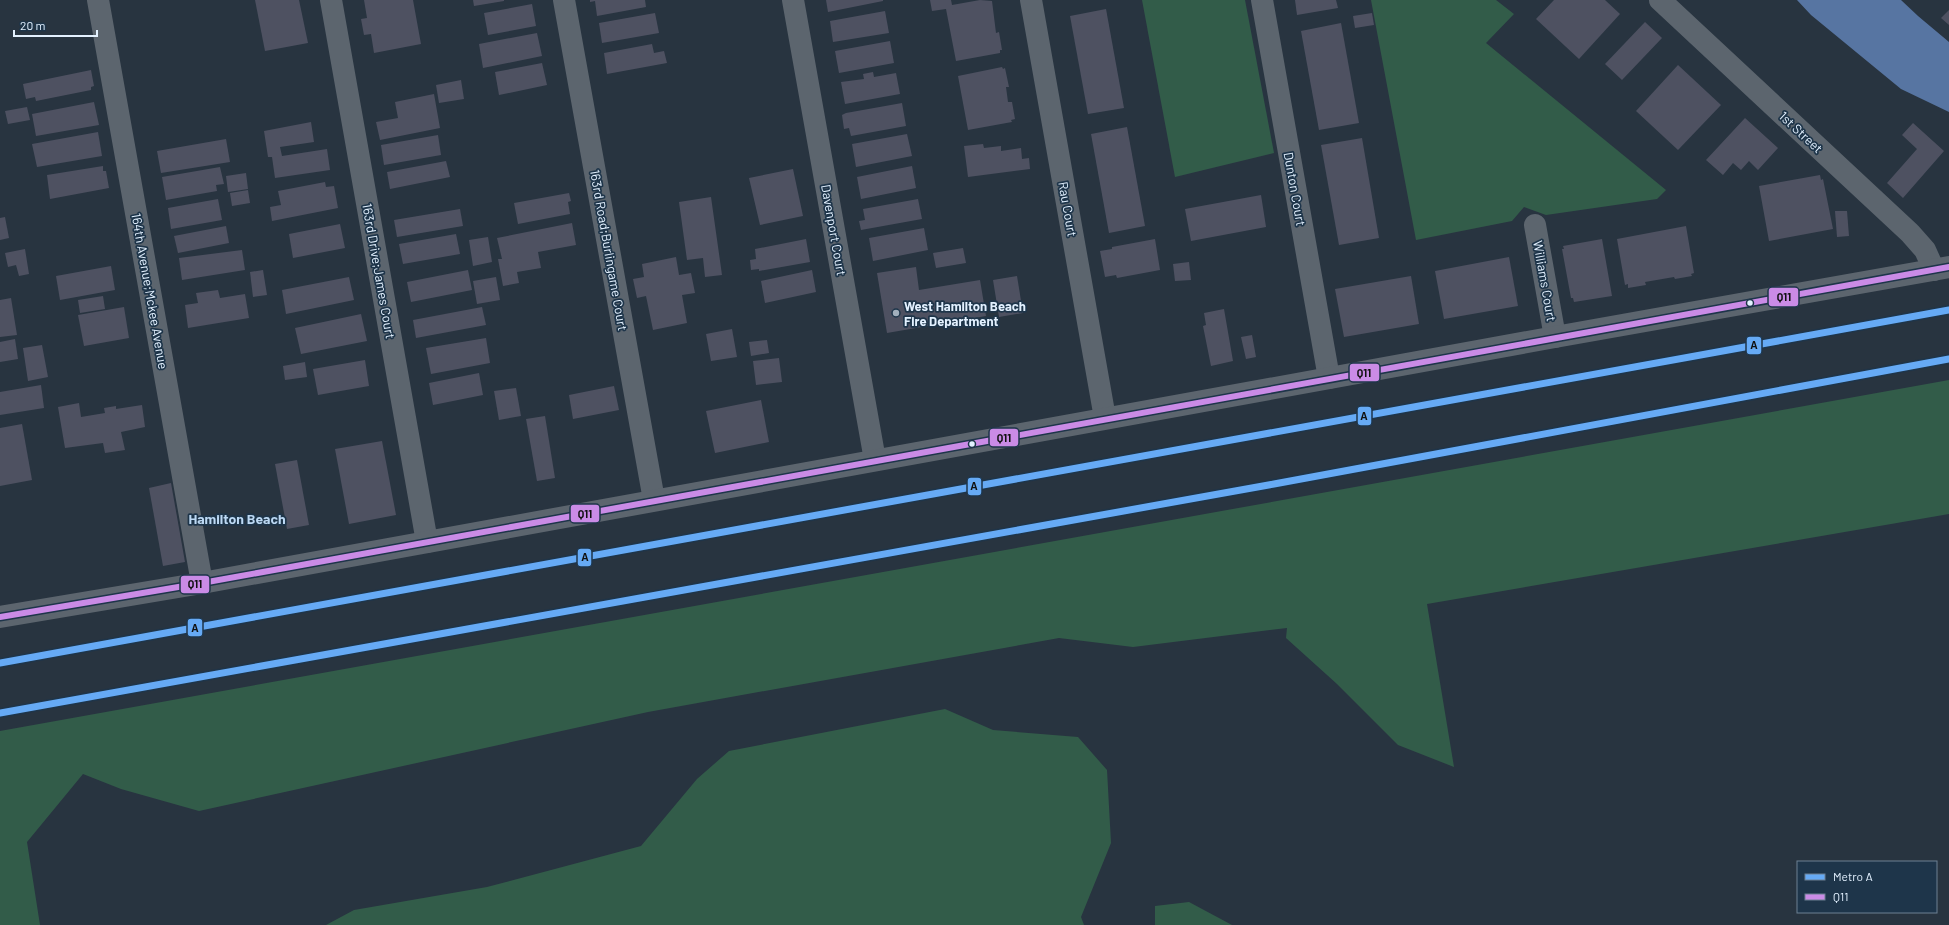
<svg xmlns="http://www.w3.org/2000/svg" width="1949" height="925" font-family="Barlow,sans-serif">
<rect width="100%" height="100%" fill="#283440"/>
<g fill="#325c49">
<polygon points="1142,0 1245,0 1274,153 1175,177"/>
<polygon points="1371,0 1496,0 1514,14 1486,43 1666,190 1657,199 1546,215 1524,207 1512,221 1416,240"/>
<polygon points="1949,380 1949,514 1427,604 1454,767 1398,745 1337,684 1286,638 1287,628 1133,647 1059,638 648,712 199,811 121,789 83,774 27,842 40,925 0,925 0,731"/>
<polygon points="945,709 993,730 1078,737 1107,770 1111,843 1081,917 1084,925 326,925 354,910 487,887 641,846 697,779 729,751"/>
<polygon points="1189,902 1232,925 1155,925 1155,906"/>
</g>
<polygon fill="#5775a2" points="1797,0 1901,0 1918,16 1949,42 1949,112 1901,89 1811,15"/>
<g fill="#4e5161">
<polygon points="255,0 299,0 308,43 265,51"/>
<polygon points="364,0 413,0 421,44 374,53 371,34 364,35 361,19 367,18"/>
<polygon points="473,0 504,0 504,1 474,6"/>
<polygon points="590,0 645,0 646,7 597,16 595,1 590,2"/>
<polygon points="826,0 883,0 883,1 828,12"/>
<polygon points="930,0 951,0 952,5 980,0 992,1 996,33 999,32 1002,50 1000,50 1000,53 956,61 946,9 932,11"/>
<polygon points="1295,0 1336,0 1338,8 1297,15"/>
<polygon points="1554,0 1605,0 1620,14 1579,59 1536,19"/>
<polygon points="532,4 536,26 488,35 484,13"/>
<polygon points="1106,9 1124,108 1088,114 1070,16"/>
<polygon points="1949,10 1949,25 1941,18"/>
<polygon points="885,11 889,33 833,42 830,21"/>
<polygon points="655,13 659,33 602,43 599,23"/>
<polygon points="1372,13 1374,25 1355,28 1353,16"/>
<polygon points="1645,22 1662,38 1622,80 1605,64"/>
<polygon points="1341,23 1359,123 1319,130 1301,31"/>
<polygon points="537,33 542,56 483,68 479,44"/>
<polygon points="890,41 894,63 839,73 835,51"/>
<polygon points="652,44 654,53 664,51 667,63 607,74 604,53"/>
<polygon points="542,63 547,85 499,95 495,72"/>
<polygon points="1678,65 1721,105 1678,150 1636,111"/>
<polygon points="1002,67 1003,69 1005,68 1009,87 1006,87 1008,102 1012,102 1015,119 1011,120 1012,122 968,130 958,76"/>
<polygon points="91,70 94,86 91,87 91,90 36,101 35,97 26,99 23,84"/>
<polygon points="873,72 874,77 896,73 900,94 845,104 841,82 864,79 863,74"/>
<polygon points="461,80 464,99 439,103 436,85"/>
<polygon points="434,94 440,128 380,140 376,122 398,118 395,102"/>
<polygon points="94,102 99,125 36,136 32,114"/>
<polygon points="902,103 906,126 851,136 849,128 844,129 842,115 846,113"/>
<polygon points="27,107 30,120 8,124 5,111"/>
<polygon points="1745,118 1778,148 1758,170 1749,161 1741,170 1733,163 1723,175 1706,160"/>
<polygon points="311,122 314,142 280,147 282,156 327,149 330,170 275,178 272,157 268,157 264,131"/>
<polygon points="1913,123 1944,151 1903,198 1887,183 1917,149 1902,135"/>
<polygon points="1127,127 1145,226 1109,233 1091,134"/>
<polygon points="98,132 102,156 37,167 32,144"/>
<polygon points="907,134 912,156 856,167 852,144"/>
<polygon points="438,135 441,155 384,165 381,145"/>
<polygon points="1362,138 1379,238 1339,245 1321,145"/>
<polygon points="226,139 230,162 161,173 157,151"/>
<polygon points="983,144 984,148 1001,146 1001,151 1021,148 1022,159 1029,158 1030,169 968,177 964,146"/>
<polygon points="446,161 450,177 390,189 387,172"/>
<polygon points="103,166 103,171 106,171 109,188 50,199 47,175"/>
<polygon points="912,166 916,188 861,199 857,177"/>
<polygon points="220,167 224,184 216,185 217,191 166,200 162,177"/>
<polygon points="793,169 803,216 760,225 749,178"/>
<polygon points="246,173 248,189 228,192 226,176"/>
<polygon points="1820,175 1821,180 1823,179 1833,229 1769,241 1759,186"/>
<polygon points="325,182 326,187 334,186 338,208 272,221 270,207 281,205 278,191"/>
<polygon points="248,190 250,203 232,206 230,193"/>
<polygon points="569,193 571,201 568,202 570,214 518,224 514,203"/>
<polygon points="1261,195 1266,227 1191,241 1185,209"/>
<polygon points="711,197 722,275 705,277 703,258 687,260 679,202"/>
<polygon points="218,199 222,220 171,229 168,208"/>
<polygon points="918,199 922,219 861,230 859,221 865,220 863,209"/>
<polygon points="460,209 463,226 397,237 394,220"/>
<polygon points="1835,211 1847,211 1849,236 1837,237"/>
<polygon points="5,217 9,238 0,240 0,218"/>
<polygon points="572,223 576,245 538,252 541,268 517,272 519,283 503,286 498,259 502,259 497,238"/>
<polygon points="340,224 345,248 293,258 289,234"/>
<polygon points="226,226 229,243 178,253 174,236"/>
<polygon points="1686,226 1694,273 1691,274 1692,276 1675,279 1674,277 1645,282 1646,285 1628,288 1628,284 1625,285 1617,239"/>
<polygon points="924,228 928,250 873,261 869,238"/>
<polygon points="456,234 460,254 403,264 399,244"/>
<polygon points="488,237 492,262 473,266 469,240"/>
<polygon points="806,239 810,262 759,271 759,269 751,270 750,260 756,259 755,249"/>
<polygon points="1155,239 1160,270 1117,278 1116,275 1105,277 1100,251 1112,249 1112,247"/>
<polygon points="1602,239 1612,296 1574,302 1573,298 1571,298 1562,249 1564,249 1563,246"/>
<polygon points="963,248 966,263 936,268 933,253"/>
<polygon points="25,249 29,274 19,276 16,265 8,267 5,253"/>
<polygon points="242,250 245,270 182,280 179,258"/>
<polygon points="676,257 679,275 691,273 695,293 682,295 687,323 653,330 646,296 637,298 633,279 644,277 642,264"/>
<polygon points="1509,257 1518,306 1444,319 1435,271"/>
<polygon points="1189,262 1191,280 1175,281 1173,264"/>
<polygon points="111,266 115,290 60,300 56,276"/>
<polygon points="916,267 919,290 980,280 986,316 887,333 877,273"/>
<polygon points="263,270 267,295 253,297 250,272"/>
<polygon points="468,270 472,290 411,302 407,282"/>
<polygon points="812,270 816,292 765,303 761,281"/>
<polygon points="1017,276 1023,313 999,317 993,280"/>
<polygon points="1411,276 1419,324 1344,337 1335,289"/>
<polygon points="349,277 354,300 286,314 282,290"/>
<polygon points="496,277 500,300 477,304 473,281"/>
<polygon points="218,290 220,298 245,294 249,318 188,328 185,305 198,303 196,293"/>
<polygon points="103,296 105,309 80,313 78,300"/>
<polygon points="11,298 17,335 0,337 0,300"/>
<polygon points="124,307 129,338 84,346 78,315"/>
<polygon points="482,307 486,325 416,338 413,320"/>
<polygon points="1224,309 1233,361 1211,366 1203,326 1206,325 1204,313"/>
<polygon points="361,314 367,341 301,354 295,328"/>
<polygon points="732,329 737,357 711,361 706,334"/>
<polygon points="1252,335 1256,357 1246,359 1241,337"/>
<polygon points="486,338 490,363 431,374 426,348"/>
<polygon points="15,339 18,359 0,362 0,342"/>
<polygon points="767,340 769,353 751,356 749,342"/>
<polygon points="42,345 48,377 28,381 23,348"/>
<polygon points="779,358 782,382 756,385 753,361"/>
<polygon points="365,360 369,386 318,395 313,369"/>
<polygon points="305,362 307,377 285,380 283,366"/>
<polygon points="479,373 483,395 433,405 429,383"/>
<polygon points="41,385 44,408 0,415 0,392"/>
<polygon points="614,386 619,410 573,419 569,395"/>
<polygon points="516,388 521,416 499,420 494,391"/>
<polygon points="761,400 769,442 715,453 706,411"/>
<polygon points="79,403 81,417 105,413 104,408 116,406 116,409 142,405 145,427 121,432 125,450 105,453 103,443 65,448 58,407"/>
<polygon points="545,416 555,478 537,481 526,419"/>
<polygon points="22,424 32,480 0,486 0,428"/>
<polygon points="382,441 396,515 349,524 335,449"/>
<polygon points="297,460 309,525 287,529 275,464"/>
<polygon points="171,483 185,562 163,566 149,488"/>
</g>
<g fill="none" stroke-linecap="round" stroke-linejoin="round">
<g stroke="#5c656e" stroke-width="22">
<polyline points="98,0 202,583"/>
<polyline points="331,0 427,542"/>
<polyline points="564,0 654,500"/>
<polyline points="793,0 875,460"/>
<polyline points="1031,0 1105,418"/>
<polyline points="1262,0 1329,378"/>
<polyline points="1660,0 1910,233 1925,250 1934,270"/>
<polyline points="1535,225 1555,337"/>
<polyline points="0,617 202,583 1555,337 1949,267"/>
</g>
<g stroke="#1e354a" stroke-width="9">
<polyline id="bus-1" points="0,617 202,583 1949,267"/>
</g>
<use href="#bus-1" stroke="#ca8be6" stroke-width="6"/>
<g stroke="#1e354a" stroke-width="10">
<g id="metro-1">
<polyline points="0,663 1949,310"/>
<polyline points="0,713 1274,484 1949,359"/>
</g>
</g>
<use href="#metro-1" stroke="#66aaf5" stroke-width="7"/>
</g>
<g fill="#e3f1ff" stroke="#1e354a" stroke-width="1.5">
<circle cx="1750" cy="303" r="3.5"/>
<circle cx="972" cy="444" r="3.5"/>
</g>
<circle fill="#a2afbc" stroke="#1e354a" stroke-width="1.5" cx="896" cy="313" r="4"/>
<g text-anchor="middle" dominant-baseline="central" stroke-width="3.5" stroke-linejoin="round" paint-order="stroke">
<g font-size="13" fill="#e3f1ff" stroke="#1e354a">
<text transform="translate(1801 132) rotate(43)">1st Street</text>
<text transform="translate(1295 189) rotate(80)">Dunton Court</text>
<text transform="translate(1068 209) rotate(80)">Rau Court</text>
<text transform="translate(834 230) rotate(80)">Davenport Court</text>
<text transform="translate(609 250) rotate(80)">163rd Road;Burlingame Court</text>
<text transform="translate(379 271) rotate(80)">163rd Drive;James Court</text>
<text transform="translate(1545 281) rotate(80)">Williams Court</text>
<text transform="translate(150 291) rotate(80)">164th Avenue;Mckee Avenue</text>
</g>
<g font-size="13" font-weight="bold" fill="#e3f1ff" stroke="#1e354a" text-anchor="start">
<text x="904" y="306">West Hamilton Beach<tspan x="904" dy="15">Fire Department</tspan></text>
</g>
<g font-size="14" font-weight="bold" fill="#bdd9f4" stroke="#1e354a">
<text x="237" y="518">Hamilton Beach</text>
</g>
</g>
<g stroke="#1e354a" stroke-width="1.5">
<rect x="1768" y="287" width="31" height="20" rx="4" fill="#ca8be6"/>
<rect x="1746" y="336" width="16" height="19" rx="4" fill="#66aaf5"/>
<rect x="1349" y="363" width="31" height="19" rx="4" fill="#ca8be6"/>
<rect x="1357" y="406" width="15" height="20" rx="4" fill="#66aaf5"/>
<rect x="989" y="428" width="30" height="19" rx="4" fill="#ca8be6"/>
<rect x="967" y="477" width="15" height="19" rx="4" fill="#66aaf5"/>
<rect x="570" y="504" width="30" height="19" rx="4" fill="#ca8be6"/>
<rect x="577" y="548" width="15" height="19" rx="4" fill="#66aaf5"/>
<rect x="180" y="575" width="30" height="19" rx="4" fill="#ca8be6"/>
<rect x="187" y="618" width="16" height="19" rx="4" fill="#66aaf5"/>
</g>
<g font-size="11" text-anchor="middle" font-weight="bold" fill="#111">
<text x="1784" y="301">Q11</text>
<text x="1754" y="349">A</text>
<text x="1364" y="377">Q11</text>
<text x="1364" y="420">A</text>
<text x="1004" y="442">Q11</text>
<text x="974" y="490">A</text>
<text x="585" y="518">Q11</text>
<text x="585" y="561">A</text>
<text x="195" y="588">Q11</text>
<text x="195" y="632">A</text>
</g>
<rect x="1797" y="861" width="140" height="52" fill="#1e354a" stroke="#6d8092"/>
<rect x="1805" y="874" width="20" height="6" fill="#66aaf5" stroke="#6d8092"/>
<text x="1833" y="881" font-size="12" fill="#e3f1ff">Metro A</text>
<rect x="1805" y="894" width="20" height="6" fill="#ca8be6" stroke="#6d8092"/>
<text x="1833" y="901" font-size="12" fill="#e3f1ff">Q11</text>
<path d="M14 30v6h83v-6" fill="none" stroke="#e3f1ff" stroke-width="2"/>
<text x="20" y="30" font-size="12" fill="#e3f1ff" stroke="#1e354a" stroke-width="3" paint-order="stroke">20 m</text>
</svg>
